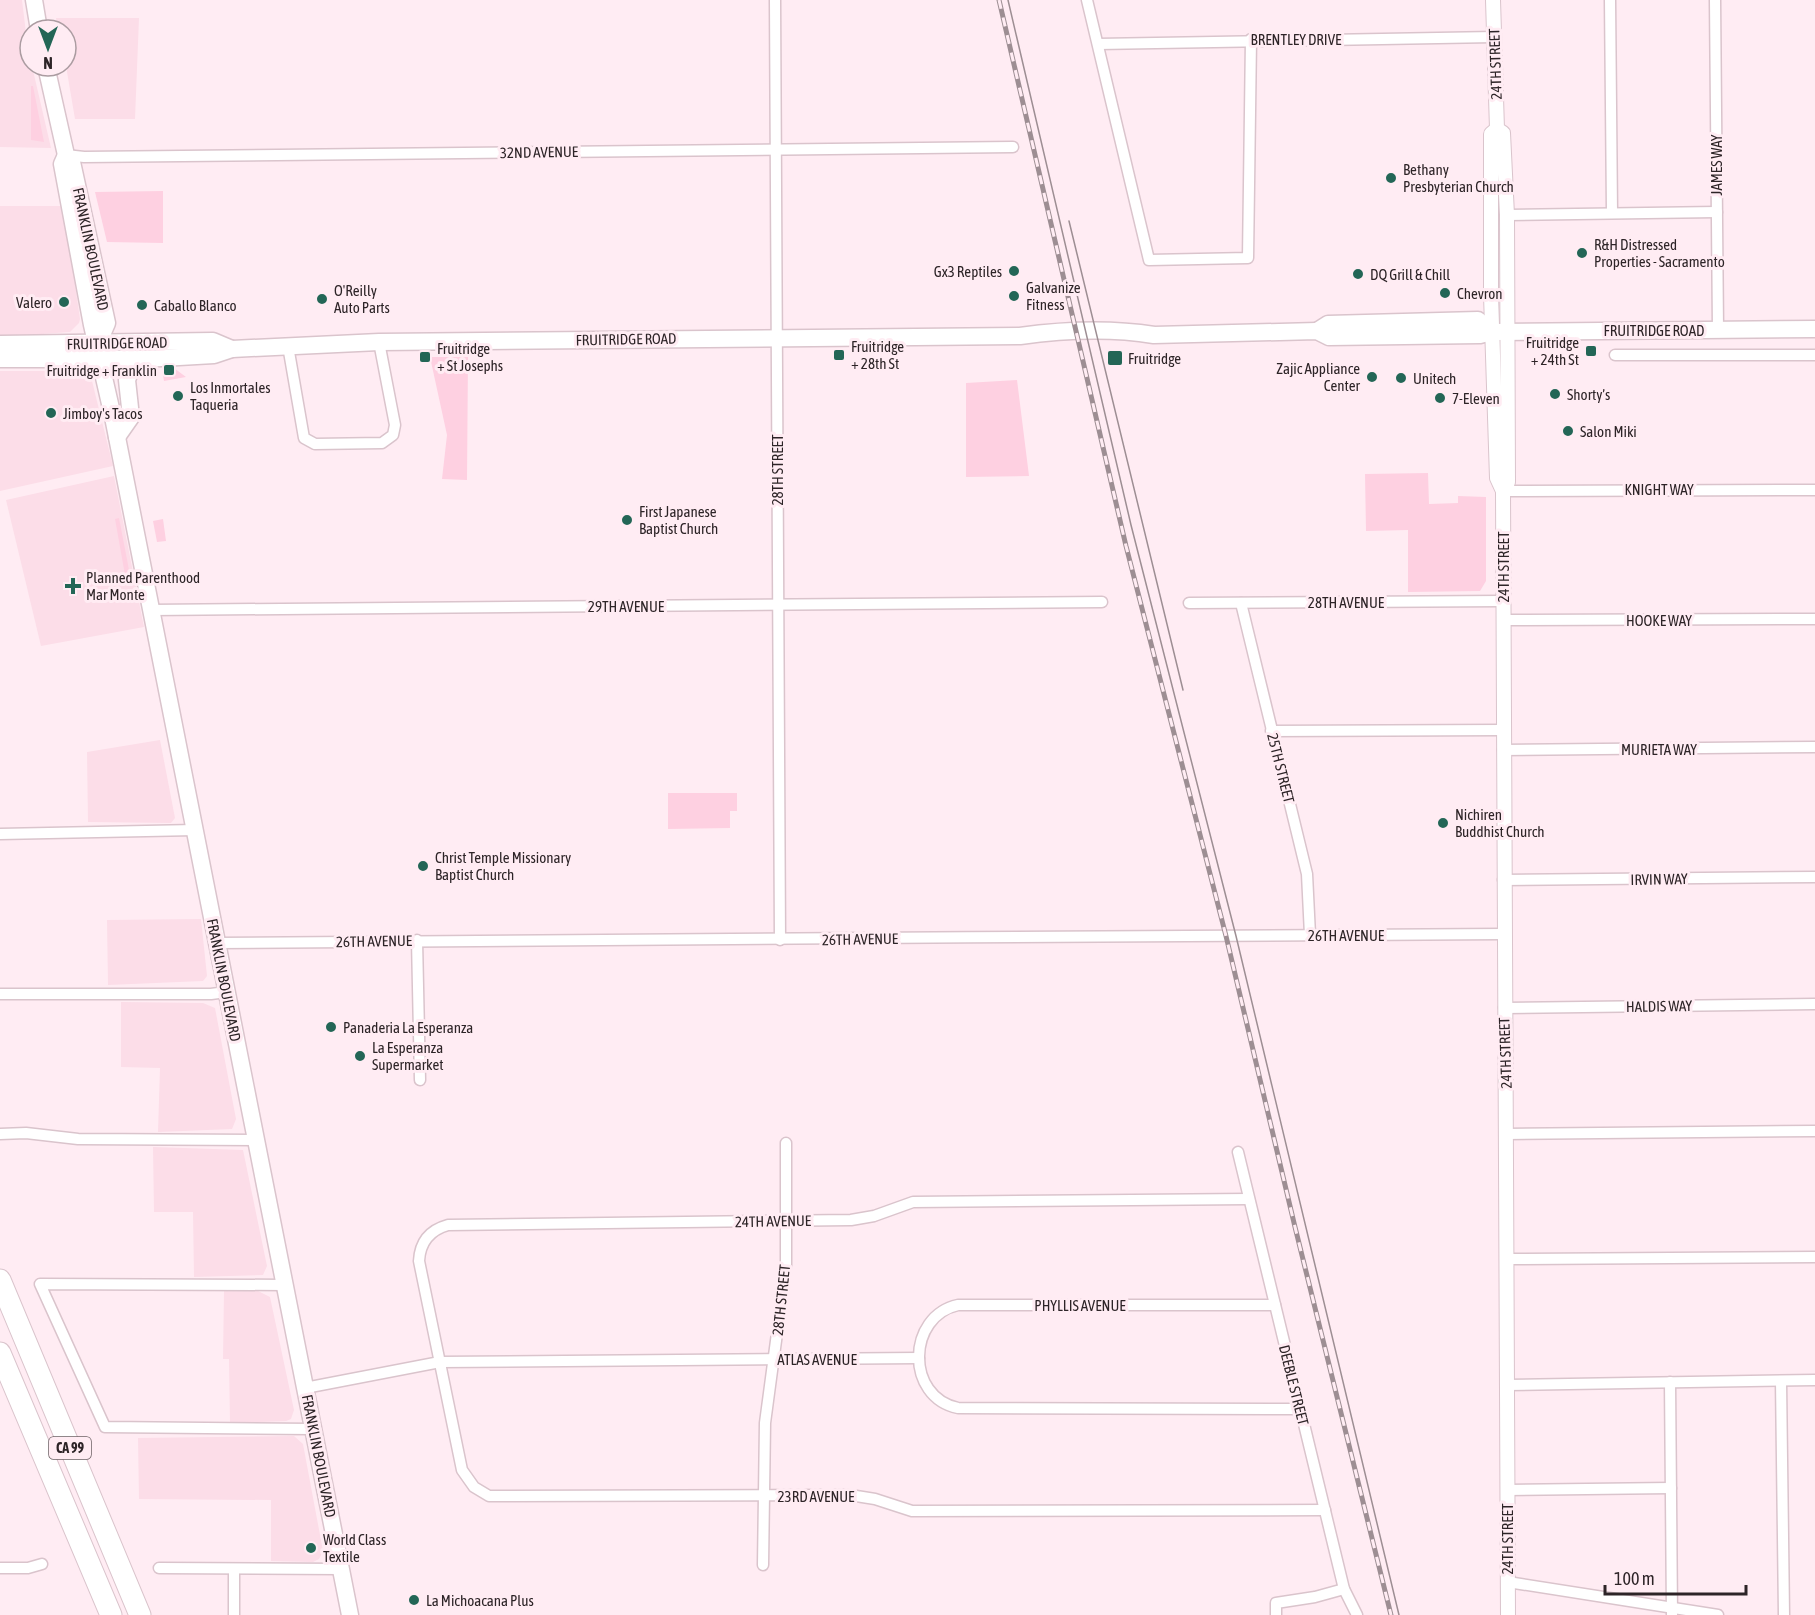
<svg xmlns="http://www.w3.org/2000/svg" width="1815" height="1615" font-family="'Asap Condensed',sans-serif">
<rect width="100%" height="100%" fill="#ffecf3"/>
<g fill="#fcdde8">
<polygon points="0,0 22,0 30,66 32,66 51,148 0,147"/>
<polygon points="56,18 139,18 135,119 75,119 66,66 66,30 58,30"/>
<polygon points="0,206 64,206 80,319 79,323 70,332 0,337"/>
<polygon points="0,371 79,371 89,376 92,381 113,466 0,491"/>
<polygon points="114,476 144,627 41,646 6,500"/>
<polygon points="160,740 175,818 171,823 88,822 87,752"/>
<polygon points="201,919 207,976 203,981 108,985 107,920"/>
<polygon points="121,1002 203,1003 215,1008 236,1119 232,1129 158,1132 160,1068 121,1067"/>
<polygon points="153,1147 243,1150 267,1266 263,1275 194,1277 193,1212 154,1212"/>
<polygon points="224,1291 258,1291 270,1297 294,1410 291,1419 286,1421 230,1423 229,1359 223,1359"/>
<polygon points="294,1436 303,1444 323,1551 319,1559 313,1562 271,1561 271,1500 139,1499 138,1438"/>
</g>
<g fill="#fed0e1">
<polygon points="31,86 33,86 44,142 31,140"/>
<polygon points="163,191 163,243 107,242 95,192"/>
<polygon points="430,357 468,357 467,480 442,479 447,435"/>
<polygon points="174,368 186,377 164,381 162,370 174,371"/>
<polygon points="1017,380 1029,476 966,477 966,383"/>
<polygon points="1428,473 1429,504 1458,503 1458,496 1486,497 1486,581 1480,591 1408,592 1408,530 1366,531 1365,474"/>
<polygon points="119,518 130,575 125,575 115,519"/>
<polygon points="163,519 166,541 157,542 153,521"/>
<polygon points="668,793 737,793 737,811 730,811 730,828 668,829"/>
</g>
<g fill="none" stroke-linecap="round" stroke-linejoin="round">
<g stroke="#dac4cc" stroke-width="13">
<g id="minor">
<polyline points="775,0 780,940"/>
<polyline points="1087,0 1149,260 1248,258 1251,39"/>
<polyline points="1610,0 1612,212"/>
<polyline points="1715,0 1718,330"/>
<polyline points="1098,44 1494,37"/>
<polyline points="66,155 84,157 1013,147"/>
<polyline points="1507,215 1717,212"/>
<polyline points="288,346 304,438 315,444 382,443 393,435 395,425 379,342"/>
<polyline points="1615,355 1815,355"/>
<polyline points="1503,491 1815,490"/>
<polyline points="1189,603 1503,601"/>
<polyline points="1241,603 1307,874 1310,935"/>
<polyline points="151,610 1102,602"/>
<polyline points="1504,620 1815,619"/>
<polyline points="1271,731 1504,730"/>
<polyline points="1503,750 1815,747"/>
<polyline points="0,834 195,830"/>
<polyline points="1503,880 1815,877"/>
<polyline points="417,940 420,1080"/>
<path d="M217 943C646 937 1075 938 1504 934"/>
<polyline points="0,994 211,994 226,992"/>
<polyline points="1504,1008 1815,1004"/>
<polyline points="0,1134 26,1133 78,1139 256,1140"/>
<polyline points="1506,1134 1815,1131"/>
<polyline points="1238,1152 1344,1589 1357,1615"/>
<path d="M1249 1199 913 1202 874 1216 851 1220 448 1225C430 1230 420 1242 419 1261L462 1470 474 1487 489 1496 850 1495 875 1499 912 1511 1325 1510"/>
<polyline points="1507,1259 1815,1257"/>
<polyline points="285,1285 40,1284 105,1427 313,1429"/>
<path d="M1275 1305H958C907 1316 905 1397 958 1408L1300 1409"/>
<polyline points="1781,1381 1784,1615"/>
<polyline points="1670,1382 1672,1615"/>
<polyline points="1506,1385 1815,1380"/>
<polyline points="305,1388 440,1362 919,1358"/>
<polyline points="1507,1490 1671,1488"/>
<polyline points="763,1565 765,1423 786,1266 786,1143"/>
<polyline points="0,1568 28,1568 42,1564"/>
<polyline points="159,1568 341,1569"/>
<polyline points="1508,1582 1718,1615"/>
<polyline points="234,1615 234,1569"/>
<polyline points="1276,1615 1276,1603 1315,1597 1344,1589"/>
</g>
</g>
<g stroke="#dac4cc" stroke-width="16">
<g id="tertiary">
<polyline points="1493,0 1497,129 1503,133 1507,215 1508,482 1503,491"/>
<polyline points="1497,129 1491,134 1491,295 1497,478 1503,491 1508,1615"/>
</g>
</g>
<g stroke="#dac4cc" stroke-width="19">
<g id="secondary">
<polyline points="34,0 39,30"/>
<polyline points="46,66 66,155 72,162 107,323 98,344"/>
<polyline points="66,155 62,164 92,325 113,417 350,1615"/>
<polyline points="1317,331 1328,324 1478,320 1492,332"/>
<polyline points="0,344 213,341 232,349"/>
<path d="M0 359H144L214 355 232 349 379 342 1020 336C1064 330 1110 328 1154 335L1317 331 1329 337 1480 335 1492 332 1815 329"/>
<polyline points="117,437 131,417 127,380 130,372 144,359"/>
</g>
</g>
<g stroke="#dac4cc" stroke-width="23">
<g id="motorway">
<polyline points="0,1280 140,1615"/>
<polyline points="0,1353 111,1615"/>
</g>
</g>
<use href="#minor" stroke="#fff" stroke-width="10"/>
<use href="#tertiary" stroke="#fff" stroke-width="14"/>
<use href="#secondary" stroke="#fff" stroke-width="16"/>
<use href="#motorway" stroke="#fff" stroke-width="21"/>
<g stroke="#9d8e93" stroke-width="1.5">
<polyline points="1008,0 1131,525 1236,936 1399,1615"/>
<polyline points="1069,221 1183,690"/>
</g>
<g stroke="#9d8e93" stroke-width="5">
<polyline id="rail" points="999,0 1126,546 1226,936 1295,1227 1391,1615"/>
</g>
<use href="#rail" stroke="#ffecf3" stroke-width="3" stroke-dasharray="9" stroke-linecap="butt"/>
</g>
<g fill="#236656" stroke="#ffecf3" stroke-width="2">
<circle cx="1391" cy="178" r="6"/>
<circle cx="1582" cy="253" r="6"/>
<circle cx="1014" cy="271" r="6"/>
<circle cx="1358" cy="274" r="6"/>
<circle cx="1445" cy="293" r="6"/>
<circle cx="1014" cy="296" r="6"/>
<circle cx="322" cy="299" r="6"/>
<circle cx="64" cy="302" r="6"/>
<circle cx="142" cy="305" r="6"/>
<rect x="1585" y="345" width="12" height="12" rx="3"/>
<rect x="833" y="349" width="12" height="12" rx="3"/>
<rect x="419" y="351" width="12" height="12" rx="3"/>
<rect x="1107" y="350" width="16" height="16" rx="3"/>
<rect x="163" y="364" width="12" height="12" rx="3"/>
<circle cx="1372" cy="377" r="6"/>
<circle cx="1401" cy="378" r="6"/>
<circle cx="1555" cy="394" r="6"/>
<circle cx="178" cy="396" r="6"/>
<circle cx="1440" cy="398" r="6"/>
<circle cx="51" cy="413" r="6"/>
<circle cx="1568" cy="431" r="6"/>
<circle cx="627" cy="520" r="6"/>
<path d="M70 577h6v6h6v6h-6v6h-6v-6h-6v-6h6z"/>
<circle cx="1443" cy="823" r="6"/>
<circle cx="423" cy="866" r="6"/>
<circle cx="331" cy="1027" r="6"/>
<circle cx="360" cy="1056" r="6"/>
<circle cx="311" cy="1548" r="6"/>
<circle cx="414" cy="1600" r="6"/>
</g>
<g text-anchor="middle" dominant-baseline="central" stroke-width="6" stroke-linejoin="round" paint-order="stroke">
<rect fill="#ffecf3" stroke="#6c6064" stroke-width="1.5" x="49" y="1437" width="42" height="22" rx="4.5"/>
<g font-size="14" font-weight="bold" fill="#2d2427">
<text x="70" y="1448">CA 99</text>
</g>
<g font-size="15" fill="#2d2427" stroke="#ffecf3">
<text x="1296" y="39">BRENTLEY DRIVE</text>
<text transform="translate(1495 64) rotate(-92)">24TH STREET</text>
<text transform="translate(539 152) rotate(-1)">32ND AVENUE</text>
<text transform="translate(1716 165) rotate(-90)">JAMES WAY</text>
<text transform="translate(91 249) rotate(78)">FRANKLIN BOULEVARD</text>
<text x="1654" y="330">FRUITRIDGE ROAD</text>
<text transform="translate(626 339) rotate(-1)">FRUITRIDGE ROAD</text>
<text transform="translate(117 343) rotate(-1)">FRUITRIDGE ROAD</text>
<text transform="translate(777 470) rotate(-90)">28TH STREET</text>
<text x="1659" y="489">KNIGHT WAY</text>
<text transform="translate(1503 567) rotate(-90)">24TH STREET</text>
<text x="1346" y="602">28TH AVENUE</text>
<text x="626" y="606">29TH AVENUE</text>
<text x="1659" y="620">HOOKE WAY</text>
<text x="1659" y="749">MURIETA WAY</text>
<text transform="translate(1281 768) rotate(76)">25TH STREET</text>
<text transform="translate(1659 879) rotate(-1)">IRVIN WAY</text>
<text x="1346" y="935">26TH AVENUE</text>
<text transform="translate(860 939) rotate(-1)">26TH AVENUE</text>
<text transform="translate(374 941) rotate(-1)">26TH AVENUE</text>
<text transform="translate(224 980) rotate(79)">FRANKLIN BOULEVARD</text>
<text transform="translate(1659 1006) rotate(-1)">HALDIS WAY</text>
<text transform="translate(1505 1053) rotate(-92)">24TH STREET</text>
<text transform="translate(773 1221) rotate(-1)">24TH AVENUE</text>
<text transform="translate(781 1300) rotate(-84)">28TH STREET</text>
<text x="1080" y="1305">PHYLLIS AVENUE</text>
<text x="817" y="1359">ATLAS AVENUE</text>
<text transform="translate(1294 1385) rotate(76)">DEEBLE STREET</text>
<text transform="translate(319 1456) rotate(79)">FRANKLIN BOULEVARD</text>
<text x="816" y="1496">23RD AVENUE</text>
<text transform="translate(1507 1539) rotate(-90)">24TH STREET</text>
</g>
<g font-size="15" fill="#2d2427" stroke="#ffecf3" text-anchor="start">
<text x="1403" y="169">Bethany<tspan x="1403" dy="17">Presbyterian Church</tspan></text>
<text x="1594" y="244">R&amp;H Distressed<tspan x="1594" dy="17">Properties - Sacramento</tspan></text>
<text x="1002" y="271" text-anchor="end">Gx3 Reptiles</text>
<text x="1370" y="274">DQ Grill &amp; Chill</text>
<text x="1026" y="287">Galvanize<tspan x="1026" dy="17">Fitness</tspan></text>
<text x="334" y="290">O'Reilly<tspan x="334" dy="17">Auto Parts</tspan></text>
<text x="1457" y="293">Chevron</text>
<text x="52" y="302" text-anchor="end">Valero</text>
<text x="154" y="305">Caballo Blanco</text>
<text x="1579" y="342" text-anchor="end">Fruitridge<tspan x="1579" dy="17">+ 24th St</tspan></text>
<text x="851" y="346">Fruitridge<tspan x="851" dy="17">+ 28th St</tspan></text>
<text x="437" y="348">Fruitridge<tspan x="437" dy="17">+ St Josephs</tspan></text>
<text x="1128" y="358">Fruitridge</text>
<text x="1360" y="368" text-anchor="end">Zajic Appliance<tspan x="1360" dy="17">Center</tspan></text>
<text x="157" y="370" text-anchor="end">Fruitridge + Franklin</text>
<text x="1413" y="378">Unitech</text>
<text x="190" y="387">Los Inmortales<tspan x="190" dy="17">Taqueria</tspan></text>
<text x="1567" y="394">Shorty’s</text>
<text x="1452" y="398">7-Eleven</text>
<text x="63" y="413">Jimboy's Tacos</text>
<text x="1580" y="431">Salon Miki</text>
<text x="639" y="511">First Japanese<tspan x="639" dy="17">Baptist Church</tspan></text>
<text x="86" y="577">Planned Parenthood<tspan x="86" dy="17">Mar Monte</tspan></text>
<text x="1455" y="814">Nichiren<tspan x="1455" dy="17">Buddhist Church</tspan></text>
<text x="435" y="857">Christ Temple Missionary<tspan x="435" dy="17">Baptist Church</tspan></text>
<text x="343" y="1027">Panaderia La Esperanza</text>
<text x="372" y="1047">La Esperanza<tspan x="372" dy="17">Supermarket</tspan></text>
<text x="323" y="1539">World Class<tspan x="323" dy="17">Textile</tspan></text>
<text x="426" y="1600">La Michoacana Plus</text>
</g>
</g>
<g transform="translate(48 48) rotate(180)"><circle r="28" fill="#ffecf3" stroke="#ab9ca1" stroke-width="1.5"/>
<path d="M0-4.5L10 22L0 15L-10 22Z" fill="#236656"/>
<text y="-9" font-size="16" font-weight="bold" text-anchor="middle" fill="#2d2427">N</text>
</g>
<path d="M1605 1585v9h141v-9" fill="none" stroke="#2d2427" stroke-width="3"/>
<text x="1614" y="1585" font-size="18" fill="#2d2427" stroke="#ffecf3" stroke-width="4.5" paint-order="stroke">100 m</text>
</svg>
